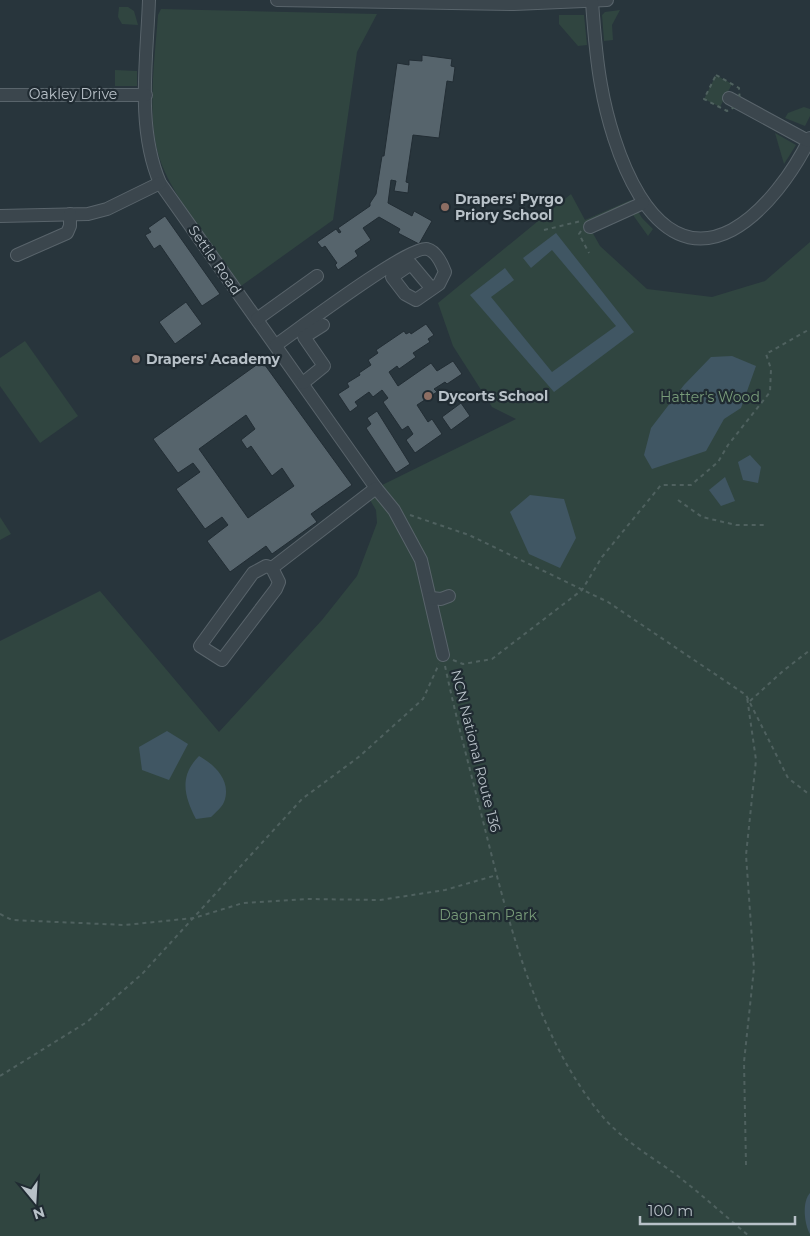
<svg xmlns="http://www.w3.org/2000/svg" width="810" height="1236" font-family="Montserrat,sans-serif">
<rect width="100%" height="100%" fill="#28353c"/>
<g fill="#304540">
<polygon points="119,7 128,7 134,11 138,25 122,24 118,17"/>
<path d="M161 9 377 14 357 52 333 220 241 286C217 250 168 193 158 153 147 112 155 57 158 15Z"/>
<polygon points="620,10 612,25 613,40 604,41 602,15 605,12"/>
<polygon points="559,15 584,15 587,45 578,46 559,24"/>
<polygon points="115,70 137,71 137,86 115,86"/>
<polygon points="716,75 732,84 720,107 704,99"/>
<polygon points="804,107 810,109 810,116 805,126 785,118 788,113"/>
<polygon points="775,133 796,145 784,164"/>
<polygon points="571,194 585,220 631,200 642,218 653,229 648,236 628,208 590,228 600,246 647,289 712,297 765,281 810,242 810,1236 0,1236 0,641 100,591 219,732 322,620 357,576 377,523 376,510 367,495 376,488 516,419 492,407 453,346 438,303"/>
<polygon points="25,341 78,416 40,443 0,386 0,358"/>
<polygon points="0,517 11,534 0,540"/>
</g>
<g fill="#405663">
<polygon points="556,233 634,332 554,392 470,295 505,268 514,280 491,297 552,372 616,326 552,250 531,268 523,258"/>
<polygon points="732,356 756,366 741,408 724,419 706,451 652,469 644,455 651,428 684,385 711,357"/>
<polygon points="750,455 761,467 758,483 743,480 738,462"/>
<polygon points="725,477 735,501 721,506 709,490"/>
<polygon points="530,495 564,499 576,538 560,568 529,554 510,512"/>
<polygon points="167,731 188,744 169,780 142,770 139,747"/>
<path d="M199 756C215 765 232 781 224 802 222 807 215 813 211 817L196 819C184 796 179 776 199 756Z"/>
<path d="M810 1193V1234C804 1224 802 1201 810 1193Z"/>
</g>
<g fill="#56646c" stroke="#222d34" fill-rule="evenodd">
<polygon points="422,55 452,59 451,66 455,67 453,82 447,81 439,138 413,135 406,182 409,183 408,193 394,191 396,181 391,180 388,203 412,216 414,211 432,221 419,244 398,233 400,229 379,217 363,228 371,240 355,251 358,256 338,270 335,265 337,263 325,246 322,248 317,242 336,229 339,233 341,232 338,228 370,206 370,203 376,194 382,156 384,156 397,63 409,65 409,60 422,61"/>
<polygon points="165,216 220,294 202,306 160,245 154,249 145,235 151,232 148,228"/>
<polygon points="186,302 202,324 175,344 159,322"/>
<polygon points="426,324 434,335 428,339 430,342 413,353 416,357 399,369 397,366 389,372 398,386 431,363 437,371 453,361 462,374 447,384 445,382 434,389 437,392 417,405 428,422 432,419 442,434 415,453 406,440 413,434 408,426 402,430 383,402 388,398 382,390 373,397 369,392 355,402 358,406 350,412 338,394 349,387 347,383 360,375 359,373 371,365 368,360 378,353 376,350 404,331 406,334 410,332 411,334"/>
<path d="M262 361 352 485 311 514 317 522 272 554 266 546 230 572 207 541 228 525 222 517 205 529 176 489 200 472 193 463 178 473 153 439ZM246 415 255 429 241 440 247 449 251 446 272 476 282 468 294 486 248 518 199 449Z"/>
<polygon points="461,403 470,416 451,430 442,417"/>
<polygon points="377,411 410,464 396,473 366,428 371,424 367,418"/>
</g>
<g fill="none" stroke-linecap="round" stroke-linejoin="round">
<g stroke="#59646b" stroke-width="14">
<g id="minor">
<path d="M149 0C147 59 136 127 160 183L376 488 394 510 421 560 443 655"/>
<polyline points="277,0 514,4 607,0"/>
<path d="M592 2C594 30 596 58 601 85 611 143 650 273 732 230 765 212 794 171 810 138"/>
<polyline points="0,95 146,95"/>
<polyline points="729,98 808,141"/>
<polyline points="0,216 88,214 107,209 160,183"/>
<polyline points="590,227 643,203"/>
<polyline points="17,255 67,233 70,226 70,214"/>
<polyline points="257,319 317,276"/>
<path d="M276 345C296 331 410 245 427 249 436 251 442 264 445 272L439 284 416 300 405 294 392 277 411 264 432 289"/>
<polyline points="303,383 324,366 304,337 323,325"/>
<polyline points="272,568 266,566 253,573 200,646 222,660 276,589 279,582 272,568 376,488"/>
<polyline points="431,598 441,599 449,596"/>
</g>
</g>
<g stroke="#4f615f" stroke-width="2" stroke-dasharray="4 4" stroke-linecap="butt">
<polygon points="716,75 739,88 740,104 727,111 704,99"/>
<polyline points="544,230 581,221"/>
<polyline points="581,231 579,234 589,253"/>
<polyline points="678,500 702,517 736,525 764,525"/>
<polyline points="410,515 469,535 608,602 746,695 788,778 810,795"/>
<polyline points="453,660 463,664 492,659 582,590 602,557 661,485 691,485 718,462 728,445 770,392 771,369 766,354 810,329"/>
<path d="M445 666C456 718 470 769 483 821 507 917 535 1032 598 1111 618 1137 647 1154 674 1173 700 1193 724 1215 749 1236"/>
<polyline points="750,701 783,671 810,650"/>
<polyline points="0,914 12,920 125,925 194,918 243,903 307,899 380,900 445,890 497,875"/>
<polyline points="0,1076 87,1022 142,974 302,799 360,756 423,699 439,664"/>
<polyline points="746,1165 744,1062 754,968 746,855 756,760 747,697"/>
</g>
<use href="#minor" stroke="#3b464d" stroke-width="12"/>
</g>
<g fill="#8d6e63" stroke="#202b32" stroke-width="2">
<circle cx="445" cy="207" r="5"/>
<circle cx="136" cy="359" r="5"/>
<circle cx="428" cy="396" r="5"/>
</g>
<g text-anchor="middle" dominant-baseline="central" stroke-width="4.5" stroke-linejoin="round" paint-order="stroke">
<g font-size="14" fill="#b8c1c8" stroke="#202b32">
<text x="73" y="94">Oakley Drive</text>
<text transform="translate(215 260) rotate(55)">Settle Road</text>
<text transform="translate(476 751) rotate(76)">NCN National Route 136</text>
</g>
<g font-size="14" font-weight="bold" fill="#b8c1c8" stroke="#202b32" text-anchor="start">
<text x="455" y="199">Drapers' Pyrgo<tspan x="455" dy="16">Priory School</tspan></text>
<text x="146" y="359">Drapers' Academy</text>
<text x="438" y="396">Dycorts School</text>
</g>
<g font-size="14" fill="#789b79" stroke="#202b32">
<text x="710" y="397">Hatter's Wood</text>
<text x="488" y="915">Dagnam Park</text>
</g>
</g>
<g transform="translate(35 1201) rotate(162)" stroke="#202b32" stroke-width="4" paint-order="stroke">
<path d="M0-4L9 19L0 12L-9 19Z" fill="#b8c1c8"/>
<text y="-8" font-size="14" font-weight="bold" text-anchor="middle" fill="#b8c1c8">N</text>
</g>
<path d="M640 1216v8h155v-8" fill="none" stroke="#b8c1c8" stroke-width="2.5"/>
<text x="648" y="1216" font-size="15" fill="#b8c1c8" stroke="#202b32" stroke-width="4" paint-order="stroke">100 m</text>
</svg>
